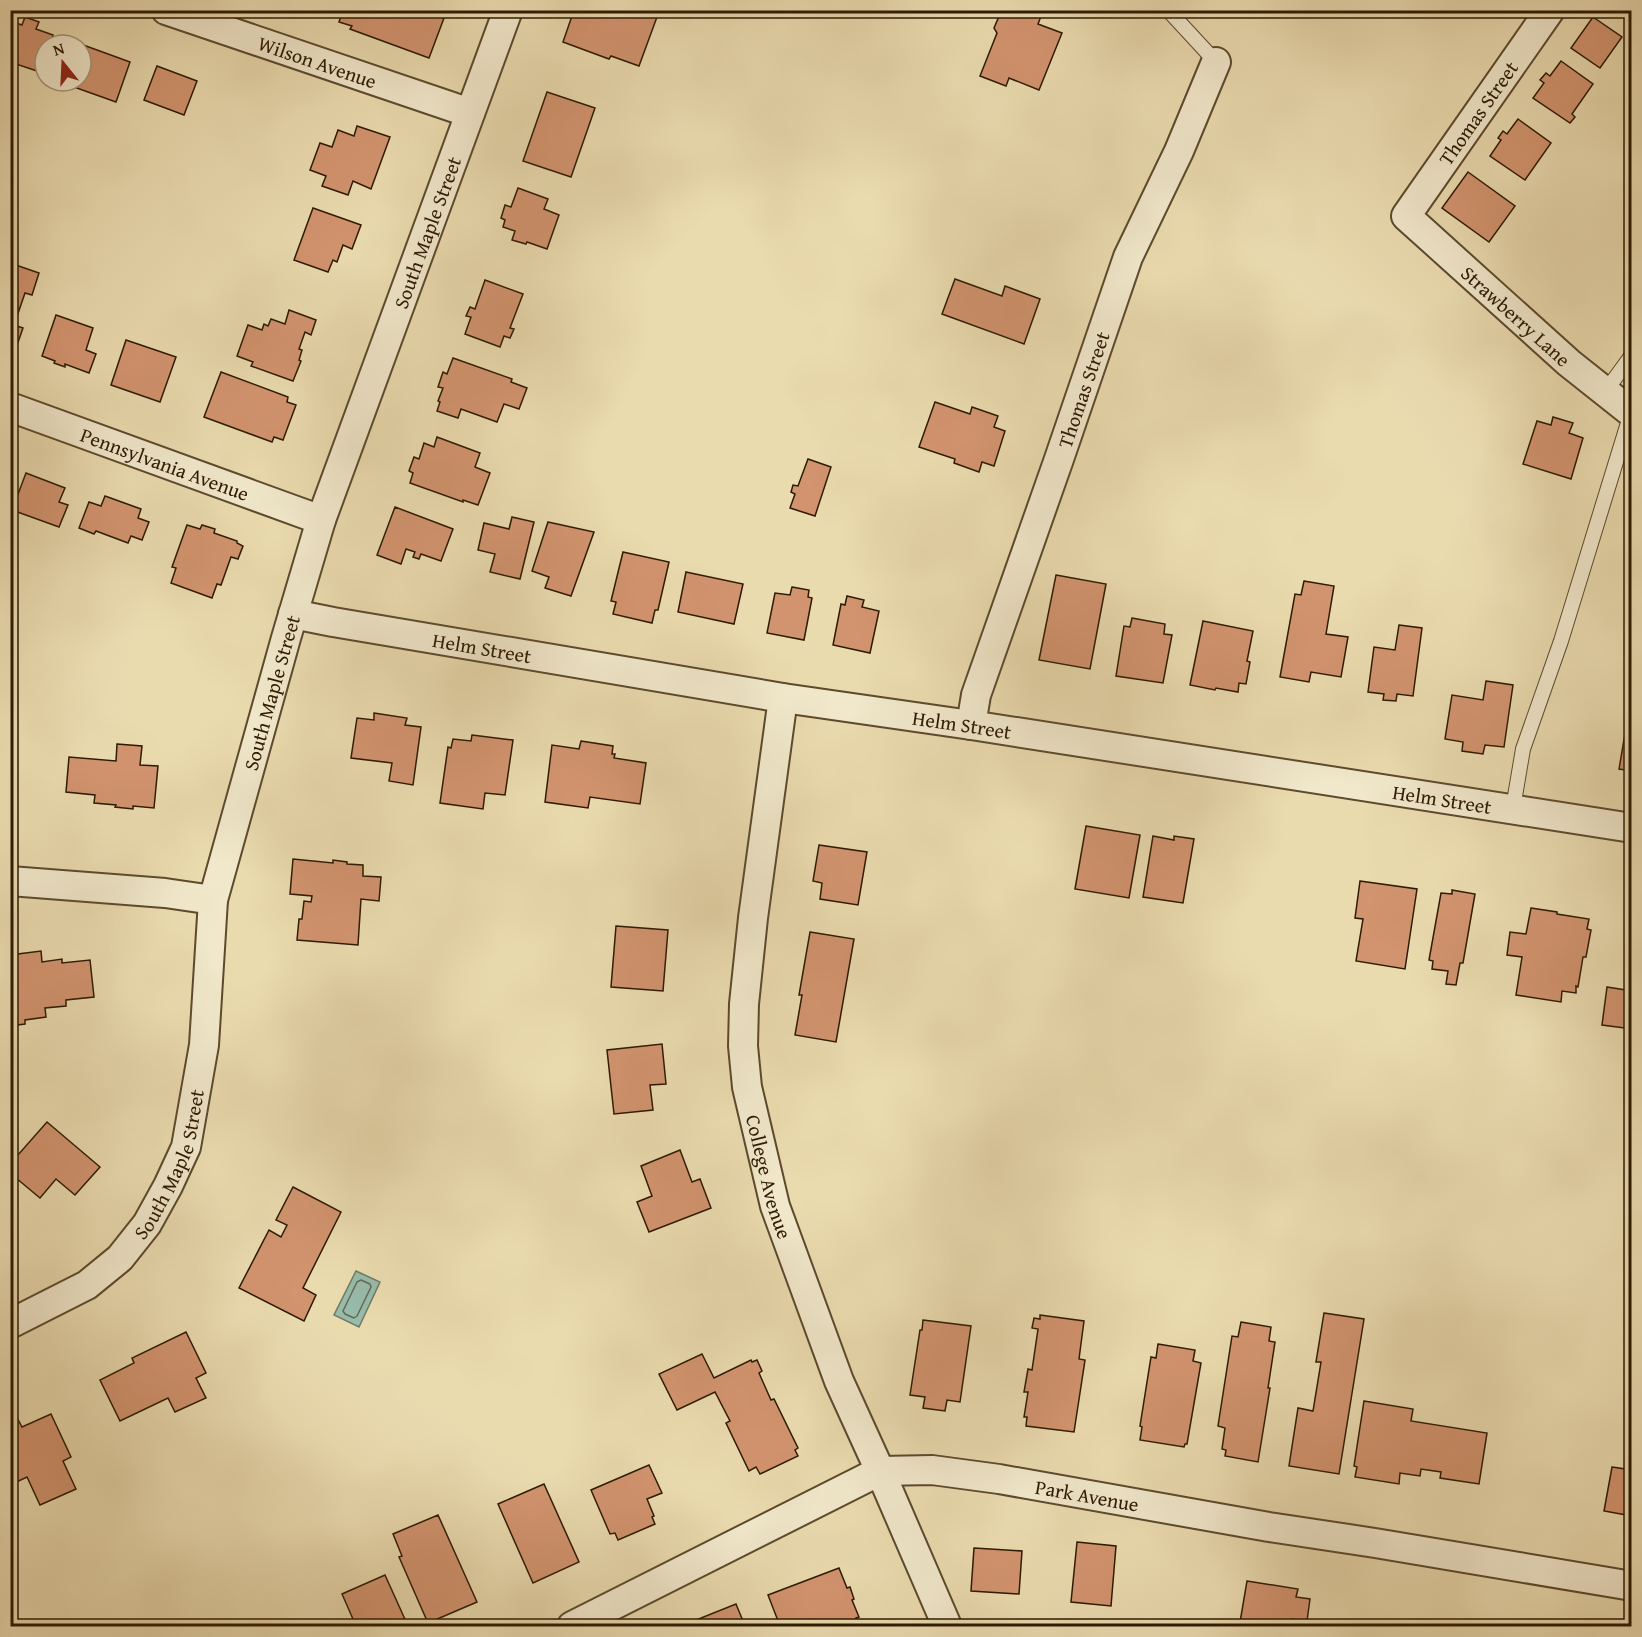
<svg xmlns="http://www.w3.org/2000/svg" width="1642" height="1637" font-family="'Gentium Book Plus',serif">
<rect width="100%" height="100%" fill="#eadbaf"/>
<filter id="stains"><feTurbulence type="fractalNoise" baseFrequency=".00333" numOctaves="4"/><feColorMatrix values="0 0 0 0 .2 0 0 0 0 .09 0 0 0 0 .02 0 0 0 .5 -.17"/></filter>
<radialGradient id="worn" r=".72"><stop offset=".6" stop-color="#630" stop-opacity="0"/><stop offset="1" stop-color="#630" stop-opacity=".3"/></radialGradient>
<polygon fill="#98bbaa" stroke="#6d7b67" stroke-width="1.5" points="356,1271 380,1282 359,1327 334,1315"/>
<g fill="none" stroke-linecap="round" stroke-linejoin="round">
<polygon stroke="#626a56" stroke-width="1.5" points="361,1280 370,1284 371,1287 357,1316 354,1318 345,1314 343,1311 357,1282"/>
</g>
<g fill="#d2946f" stroke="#2d1a02" stroke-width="1.5">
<polygon points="343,10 447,10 429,58 350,29 352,26 339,22"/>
<polygon points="574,10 638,10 657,17 639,66 611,56 609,59 563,42"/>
<polygon points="1005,10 1054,10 1052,15 1043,11 1038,24 1062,33 1039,90 1009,78 1006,86 980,76 997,33 994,28 1000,14 1004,14"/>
<polygon points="25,17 39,22 36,29 53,35 50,45 45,45 45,58 40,72 10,62 10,21 22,25"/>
<polygon points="1593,17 1622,37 1600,68 1571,48"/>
<polygon points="75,42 130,62 116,102 60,82 81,81 81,45 74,45"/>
<polygon points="1561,61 1593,84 1572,114 1575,117 1570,123 1533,98 1544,83 1540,80 1546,73 1550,76"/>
<polygon points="157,66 197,81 184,115 144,100"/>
<polygon points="547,92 595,108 571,177 523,161"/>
<polygon points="1518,119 1551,143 1525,180 1490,156 1501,140 1498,138 1503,131 1507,134"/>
<polygon points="357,126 390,137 371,189 353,181 348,195 322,186 326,176 310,170 320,143 332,147 338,130 354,136"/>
<polygon points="1468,172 1515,206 1489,242 1442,208"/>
<polygon points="518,188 548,199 544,209 559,215 547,249 527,242 526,244 512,240 515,231 503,227 505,220 501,218 505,205 511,207"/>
<polygon points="313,208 361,225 352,249 343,245 337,262 333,260 328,272 294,260"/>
<polygon points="10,263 39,273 32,295 25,293 14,325 23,328 16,348 10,345"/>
<polygon points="955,279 1002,296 1005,286 1040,299 1024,344 942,314"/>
<polygon points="485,280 523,294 510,328 514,329 510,338 504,336 500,347 465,334 471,317 466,316 470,307 475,309"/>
<polygon points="289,310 316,320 311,335 305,332 299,349 302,350 299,360 301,361 293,381 251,366 253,362 237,356 248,325 262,330 264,324 268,326 271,319 285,324"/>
<polygon points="56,315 93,328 86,350 96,354 89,373 65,364 65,367 54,363 55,361 42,356"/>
<polygon points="126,340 176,357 160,402 111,385"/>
<polygon points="453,358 512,379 511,382 527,388 519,409 504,404 497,422 461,409 458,418 437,411 440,402 438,401 443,388 438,387 443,372 447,374"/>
<polygon points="221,372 288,397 287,402 296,405 283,440 274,437 272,442 204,417"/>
<polygon points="935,402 970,414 972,407 998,416 994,427 1005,431 994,466 982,462 979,472 954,463 955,459 919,447"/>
<polygon points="1553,417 1573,423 1569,433 1583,438 1571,479 1523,464 1537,421 1551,425"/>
<polygon points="437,437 480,453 475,467 490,473 478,505 463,500 463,502 410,483 413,473 409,471 414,457 419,459 424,443 434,447"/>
<polygon points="808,459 831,467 815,516 790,508 795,494 791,492 793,485 798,486"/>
<polygon points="26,473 65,488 59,502 68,505 59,527 12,510"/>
<polygon points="105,496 141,509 138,518 149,522 142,540 131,536 128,543 96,531 94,534 79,528 89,502 101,506"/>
<polygon points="395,507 453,529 441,561 421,554 419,559 413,557 415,552 406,549 401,564 377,555"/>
<polygon points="512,517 534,522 520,579 490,572 495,554 478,550 484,523 509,529"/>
<polygon points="548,522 594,532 571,596 545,588 549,577 532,571"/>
<polygon points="187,525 200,529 202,525 215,529 214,533 237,541 237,543 243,546 238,559 231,557 221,585 217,584 212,598 171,583 176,568 172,567"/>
<polygon points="623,552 669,562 658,610 655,610 652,623 613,614 616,602 611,601"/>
<polygon points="686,572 743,584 734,624 678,612"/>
<polygon points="1056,575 1106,584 1090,669 1039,660"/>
<polygon points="1304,581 1334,586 1326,634 1348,637 1341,677 1311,672 1309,682 1280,677 1295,594 1301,595"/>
<polygon points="792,587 809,590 808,597 812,598 804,640 767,633 775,593 790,595"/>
<polygon points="847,596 864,600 862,607 879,611 870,653 833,645 841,604 845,605"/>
<polygon points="1132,618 1165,624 1164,634 1172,635 1163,683 1116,676 1124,626 1130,627"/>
<polygon points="1203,621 1253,631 1247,661 1250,662 1246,684 1239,683 1238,692 1216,688 1215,690 1190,685"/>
<polygon points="1399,625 1422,628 1413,696 1397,694 1396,701 1383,700 1384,694 1368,692 1374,647 1395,650"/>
<polygon points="1486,681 1513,685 1504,747 1485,745 1483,754 1462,751 1463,742 1445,739 1452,695 1483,700"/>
<polygon points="374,713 407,718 405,725 421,727 413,785 389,781 392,763 351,758 357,718 374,720"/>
<polygon points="1627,722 1632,722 1632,771 1619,769"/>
<polygon points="472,735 513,740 505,795 485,793 483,809 440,803 448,747 451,748 453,739 471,741"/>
<polygon points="581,741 613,746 612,754 615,754 614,758 646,763 640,804 590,797 588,808 545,802 552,745 579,749"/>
<polygon points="117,744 142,746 140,765 158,766 154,808 133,806 133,809 115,807 116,805 94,803 95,795 66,792 69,757 116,761"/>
<polygon points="1086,826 1140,835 1129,898 1075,889"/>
<polygon points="1153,836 1174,840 1174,836 1194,839 1183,903 1143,897"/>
<polygon points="819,845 867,852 858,905 820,899 822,883 813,881"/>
<polygon points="293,859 333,863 333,860 347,862 347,864 363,865 363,876 381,877 379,901 361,899 358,945 297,940 299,919 302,919 304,901 311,902 312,896 290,894"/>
<polygon points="1360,881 1417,889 1405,969 1356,961 1363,919 1355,918"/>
<polygon points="1452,890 1475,894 1463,963 1460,963 1456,985 1446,984 1448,971 1432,969 1433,961 1429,960 1441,893 1452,894"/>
<polygon points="1531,908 1557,912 1557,914 1589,919 1587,929 1591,930 1586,957 1583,957 1578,987 1576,986 1576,993 1562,991 1561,1002 1516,995 1522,957 1507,955 1510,932 1526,934"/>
<polygon points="616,926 668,930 663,991 611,987"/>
<polygon points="810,932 854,939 836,1042 795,1035 802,995 799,995"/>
<polygon points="41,951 42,962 62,959 62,963 90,960 94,997 66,1000 66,1006 45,1008 46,1017 25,1020 25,1024 10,1026 10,955"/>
<polygon points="1607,987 1632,991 1632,1029 1602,1025"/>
<polygon points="662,1044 666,1084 650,1085 653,1110 614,1114 607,1050"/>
<polygon points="47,1122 100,1167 75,1195 56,1179 40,1198 10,1173 10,1164"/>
<polygon points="680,1150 692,1182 700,1179 711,1208 649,1232 637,1202 652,1196 641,1166"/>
<polygon points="293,1187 341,1212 303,1288 316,1295 304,1321 239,1288 269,1230 281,1237 287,1225 276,1220"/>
<polygon points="1324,1313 1364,1319 1339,1474 1289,1466 1298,1408 1313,1411 1321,1362 1316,1362"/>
<polygon points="1040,1315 1084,1321 1079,1359 1085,1360 1074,1432 1026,1426 1027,1417 1024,1417 1028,1392 1024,1392 1028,1369 1032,1370 1038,1329 1032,1328 1034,1318 1040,1319"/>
<polygon points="923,1320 971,1326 960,1402 947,1400 945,1411 923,1408 925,1397 910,1395 920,1330 922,1330"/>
<polygon points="1241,1322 1271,1327 1269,1341 1275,1342 1268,1388 1270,1388 1258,1462 1225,1456 1226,1450 1222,1449 1225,1428 1218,1426 1232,1336 1238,1337"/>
<polygon points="186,1332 206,1373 196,1378 206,1398 175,1412 168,1398 120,1421 100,1380 134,1363 132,1358"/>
<polygon points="1158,1344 1195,1350 1193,1361 1201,1363 1187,1444 1185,1444 1184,1447 1140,1440 1142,1427 1140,1426 1151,1357 1156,1358"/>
<polygon points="702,1354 714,1378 751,1360 752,1362 757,1360 762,1371 759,1373 771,1400 774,1399 798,1448 795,1450 798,1456 760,1474 756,1467 749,1471 726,1423 730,1421 715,1392 677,1410 659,1374"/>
<polygon points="1364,1401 1413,1409 1411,1421 1487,1433 1479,1484 1440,1478 1441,1472 1421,1469 1420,1476 1400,1473 1399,1484 1355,1477 1357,1467 1354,1466"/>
<polygon points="51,1414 71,1457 63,1461 76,1489 40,1505 27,1477 10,1485 10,1418 16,1416 22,1427"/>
<polygon points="649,1465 662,1493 647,1499 654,1516 652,1517 655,1524 618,1540 615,1533 610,1534 591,1490"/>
<polygon points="1612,1467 1632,1470 1632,1516 1604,1511"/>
<polygon points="544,1484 579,1562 533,1583 498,1504"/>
<polygon points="438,1515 477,1602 428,1623 399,1557 402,1556 393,1534"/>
<polygon points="1077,1542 1116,1546 1111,1606 1071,1602"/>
<polygon points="974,1548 1022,1551 1019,1594 971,1591"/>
<polygon points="839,1568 847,1588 850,1587 854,1599 852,1600 859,1617 856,1618 859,1626 780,1626 768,1595"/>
<polygon points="385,1575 408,1626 356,1626 342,1594"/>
<polygon points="1247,1581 1298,1589 1296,1597 1310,1599 1307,1621 1292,1619 1291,1626 1271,1626 1240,1622"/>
<polygon points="736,1604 745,1626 688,1626 686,1624"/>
</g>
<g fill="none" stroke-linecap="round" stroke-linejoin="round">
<g stroke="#5c4a2d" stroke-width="16">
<g id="service">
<polyline points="1168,10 1216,62"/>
<polyline points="1605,392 1632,355"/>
<polyline points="1513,808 1523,749 1561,641 1631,413"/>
</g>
</g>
<g stroke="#5c4a2d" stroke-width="32">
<g id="minor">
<path id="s1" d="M166 10 470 113"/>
<path id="s2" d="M1550 10 1406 216 1569 363 1632 413"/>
<path id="s3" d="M10 407 321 520"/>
<path id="s4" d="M293 614 333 622 783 698 971 725 1632 828"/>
<path id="s5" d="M783 698 753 918 744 1004 743 1046 747 1087 775 1206 839 1381 880 1471 947 1626"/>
<path id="s6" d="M971 725 976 695 1059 459 1128 257 1179 151 1216 62"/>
<polyline points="10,881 165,893 213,900"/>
<path id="s7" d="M10 1324 87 1285 120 1258 147 1224 168 1186 186 1147 204 1045 213 900 286 638 321 520 508 10"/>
<path id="s8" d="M572 1626 880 1471 932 1470 999 1479 1269 1527 1375 1543 1632 1586"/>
</g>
</g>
<use href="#service" stroke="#f1e8cb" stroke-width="14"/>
<use href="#minor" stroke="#f1e8cb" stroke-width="28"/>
</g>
<g text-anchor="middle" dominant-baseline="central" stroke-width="5" stroke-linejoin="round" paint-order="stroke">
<g font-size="20" fill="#2d1a02" stroke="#f1e8cb">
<text stroke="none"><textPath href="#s1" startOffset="160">Wilson Avenue</textPath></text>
<text transform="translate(1478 113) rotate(-55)">Thomas Street</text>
<text stroke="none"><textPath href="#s7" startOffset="1209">South Maple Street</textPath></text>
<text stroke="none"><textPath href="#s2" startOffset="400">Strawberry Lane</textPath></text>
<text stroke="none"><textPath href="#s6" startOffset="354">Thomas Street</textPath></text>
<text stroke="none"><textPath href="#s3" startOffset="165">Pennsylvania Avenue</textPath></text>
<text stroke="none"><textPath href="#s4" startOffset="192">Helm Street</textPath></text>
<text stroke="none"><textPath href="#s7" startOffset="723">South Maple Street</textPath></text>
<text stroke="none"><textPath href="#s4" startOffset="678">Helm Street</textPath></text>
<text stroke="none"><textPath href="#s4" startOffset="1164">Helm Street</textPath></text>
<text stroke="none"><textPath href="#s7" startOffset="237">South Maple Street</textPath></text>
<text stroke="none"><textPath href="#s5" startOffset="484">College Avenue</textPath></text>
<text stroke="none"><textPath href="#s8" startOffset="554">Park Avenue</textPath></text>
</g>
</g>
<rect width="1642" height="1637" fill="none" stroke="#eadbaf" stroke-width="36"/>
<rect x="12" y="12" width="1618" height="1613" fill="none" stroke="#2d1a02" stroke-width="3"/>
<rect x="18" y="18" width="1606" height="1601" fill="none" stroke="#2d1a02" stroke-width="1.5"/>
<g transform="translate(63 63) rotate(342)"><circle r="28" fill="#f1e8cb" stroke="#a3967b" stroke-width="1.5"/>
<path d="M0-4.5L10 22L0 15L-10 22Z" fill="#8f2418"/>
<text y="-9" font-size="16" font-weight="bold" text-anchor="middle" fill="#2d1a02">N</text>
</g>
<rect width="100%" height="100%" filter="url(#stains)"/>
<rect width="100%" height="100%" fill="url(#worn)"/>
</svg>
